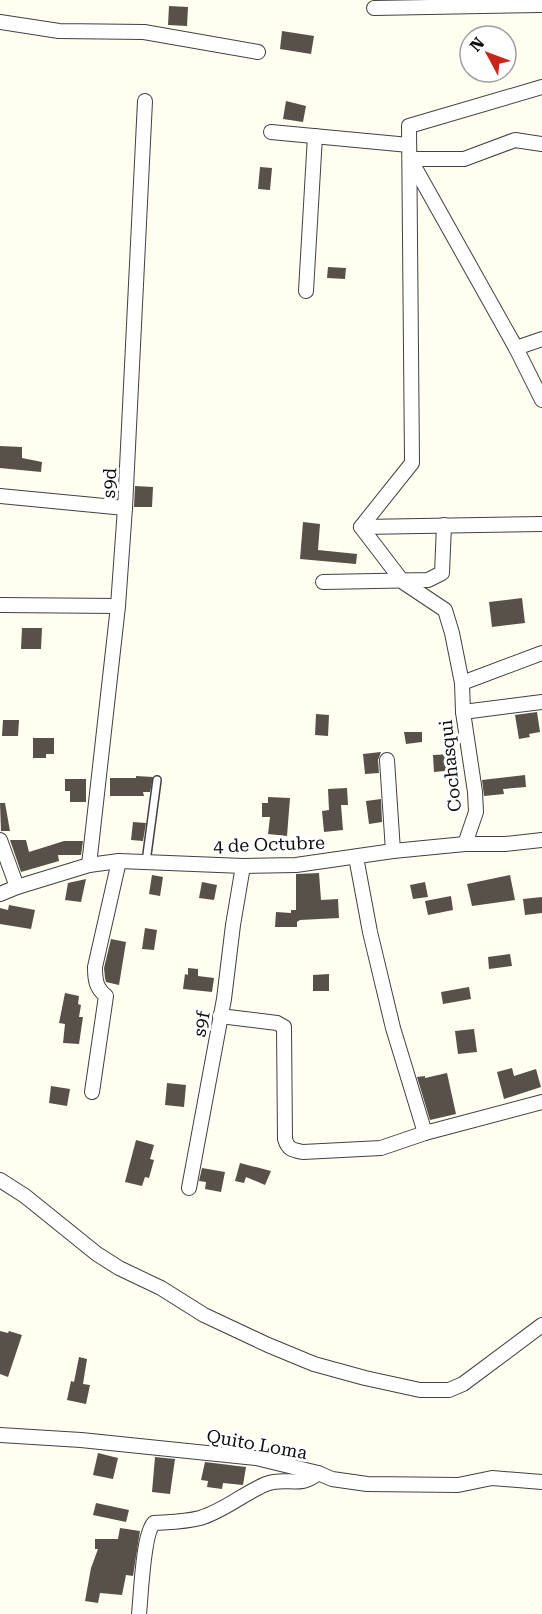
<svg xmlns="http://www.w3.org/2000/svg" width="542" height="1614" font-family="'Roboto Serif',serif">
<rect width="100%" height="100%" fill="#fffef0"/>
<g fill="#58514a">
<polygon points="169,6 188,7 187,26 168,25"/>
<polygon points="282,31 314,36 311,54 280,49"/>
<polygon points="286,101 306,106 303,122 283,119"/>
<polygon points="260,167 272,168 270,190 258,189"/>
<polygon points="328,267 346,268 345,279 327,278"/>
<polygon points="0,446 22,447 22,458 42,462 41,472 0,468"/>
<polygon points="135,486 153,487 152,507 134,507"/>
<polygon points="303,522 320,524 318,550 357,554 356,564 300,559"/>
<polygon points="522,598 525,623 492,627 489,602"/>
<polygon points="22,628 42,628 41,649 21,649"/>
<polygon points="537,712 540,732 529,734 530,737 519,739 515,715"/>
<polygon points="316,714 329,715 328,736 315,735"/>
<polygon points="3,720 19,720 18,736 2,736"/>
<polygon points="404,732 422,732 422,742 406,744"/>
<polygon points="33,738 54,738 54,754 46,754 46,758 33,758"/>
<polygon points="381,752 378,760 379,773 365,774 363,754"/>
<polygon points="454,754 455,770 434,772 433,755"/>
<polygon points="525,775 526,787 503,789 504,794 484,796 482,780"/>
<polygon points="136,776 153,777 150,792 143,792 144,796 110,796 110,778 136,778"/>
<polygon points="65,779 86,779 86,802 70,802 70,791 65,791"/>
<polygon points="347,788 348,805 341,805 343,830 324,832 322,811 329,810 328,789"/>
<polygon points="268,797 290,798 287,836 268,834 270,817 262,817 262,803 268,803"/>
<polygon points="381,799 382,822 369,824 366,801"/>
<polygon points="0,803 5,803 10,831 1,831"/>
<polygon points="133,822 146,823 143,841 131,840"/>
<polygon points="10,840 26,840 29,852 64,841 83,841 81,855 58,855 59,861 21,872"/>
<polygon points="319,873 321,900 338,899 339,918 300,920 297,922 297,927 275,927 276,912 291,913 291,910 296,910 296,874"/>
<polygon points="152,875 163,877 160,896 149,894"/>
<polygon points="510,875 515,900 472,906 467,884"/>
<polygon points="86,879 81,902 65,900 68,883"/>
<polygon points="202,882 217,885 214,900 199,898"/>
<polygon points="425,882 428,897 413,899 410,885"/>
<polygon points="451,896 453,910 428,915 425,901"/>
<polygon points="542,897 542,913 525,915 523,899"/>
<polygon points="9,905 35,910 31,929 0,924 0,908 8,910"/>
<polygon points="145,928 157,930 154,950 142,949"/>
<polygon points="111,939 126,942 119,985 106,982 105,978 104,968"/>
<polygon points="510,954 512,966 489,969 488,957"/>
<polygon points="188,968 198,969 198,976 214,978 212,992 183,989 185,974 188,975"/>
<polygon points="329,974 329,991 313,991 313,975"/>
<polygon points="469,987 471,999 443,1004 441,992"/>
<polygon points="65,993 79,996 78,1004 81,1005 79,1017 83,1017 79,1044 63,1043 65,1024 59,1023"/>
<polygon points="474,1029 477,1052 458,1054 455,1031"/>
<polygon points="512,1068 514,1076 536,1069 541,1087 504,1099 497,1072"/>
<polygon points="447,1073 456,1114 430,1120 417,1077 425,1076 425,1078"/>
<polygon points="167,1083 186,1085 184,1107 165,1105"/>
<polygon points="51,1086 70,1089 67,1106 49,1103"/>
<polygon points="136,1140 154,1145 150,1159 154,1160 149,1178 145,1177 142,1186 125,1182"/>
<polygon points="240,1163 271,1171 265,1185 246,1177 244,1183 235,1181"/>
<polygon points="202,1168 225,1172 221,1192 205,1189 206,1182 199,1181"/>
<polygon points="0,1331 8,1333 9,1331 22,1335 8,1377 0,1374"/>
<polygon points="79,1357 87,1359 83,1384 90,1385 86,1404 67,1400 71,1381 74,1382"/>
<polygon points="98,1453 118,1458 113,1479 93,1475"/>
<polygon points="155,1457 175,1459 170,1494 152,1492"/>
<polygon points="205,1462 246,1467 243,1485 223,1483 222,1489 207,1487 208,1481 201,1480"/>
<polygon points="96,1503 129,1510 126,1522 93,1515"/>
<polygon points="120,1528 140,1531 133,1576 126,1575 122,1595 100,1593 98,1603 85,1601 91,1568 98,1549 95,1549 95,1539 118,1539"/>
</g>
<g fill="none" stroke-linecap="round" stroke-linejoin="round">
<g stroke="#414141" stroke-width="10">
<polyline id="service" points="146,862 157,780"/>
</g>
<g stroke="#414141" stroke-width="16">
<g id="minor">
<polyline points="374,8 542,5"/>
<polyline points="0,22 59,31 144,32 258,52"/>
<polyline points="271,132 409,145"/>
<polyline points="542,144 515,140 464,159 410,159 516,348 542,339"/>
<polyline points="306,291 315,136"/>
<polyline points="516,348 542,400"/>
<polyline points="0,496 125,508"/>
<polyline points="361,527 542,524"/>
<polyline points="323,582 428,580 442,573 444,525"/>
<polyline points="0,605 118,606"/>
<polyline points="462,683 542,653"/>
<polyline points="463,712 542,702"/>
<polyline points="387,760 393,851"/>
<polyline points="0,840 17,887"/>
<polyline points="465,844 476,812 475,792 463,712 462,683 452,633 445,610 403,582 361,527 412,463 409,126 542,87"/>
<polyline points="356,857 370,932 393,1028 425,1133"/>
<polyline points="89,865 118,606 125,508 145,101"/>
<polyline points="0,894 17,887 89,865 119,861 243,866 296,865 393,851 465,844 505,844 542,840"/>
<path d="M220 1016 277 1023 284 1027 285 1139C288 1150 293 1150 303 1152L381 1148 425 1133 542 1102"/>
<path d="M92 1092 106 996C96 988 95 980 95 967L119 861"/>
<polyline points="0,1180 25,1196 97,1254 119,1268 161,1288 204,1315 268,1345 314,1364 365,1378 420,1390 449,1390 463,1384 542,1325"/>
<polyline points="189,1188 224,999 233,925 243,866"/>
<polyline points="0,1435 81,1440 256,1458 318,1473 332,1479 367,1484 458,1485 492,1478 542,1482"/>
<path d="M139 1614C141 1596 143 1533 154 1523 169 1522 185 1522 200 1518 224 1511 244 1493 266 1484 287 1476 300 1489 318 1473"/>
</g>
</g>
<use href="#service" stroke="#fff" stroke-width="7"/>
<use href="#minor" stroke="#fff" stroke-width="14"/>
</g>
<g text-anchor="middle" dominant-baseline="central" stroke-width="6" stroke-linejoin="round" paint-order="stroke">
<g font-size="18" fill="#0e0e0e" stroke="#fff">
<text transform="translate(109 483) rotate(-87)">s9d</text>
<text transform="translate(450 766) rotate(-96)">Cochasqui</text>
<text transform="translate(269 844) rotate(-2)">4 de Octubre</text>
<text transform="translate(201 1024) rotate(-79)">s9f</text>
<text transform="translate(257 1444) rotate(10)">Quito Loma</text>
</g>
</g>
<g transform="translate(488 54) rotate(311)"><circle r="28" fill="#ffffff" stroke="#9f9f9f" stroke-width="1.5"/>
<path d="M0-4.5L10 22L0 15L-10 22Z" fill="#c7261d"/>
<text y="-9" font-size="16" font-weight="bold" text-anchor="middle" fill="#0e0e0e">N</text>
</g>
</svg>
